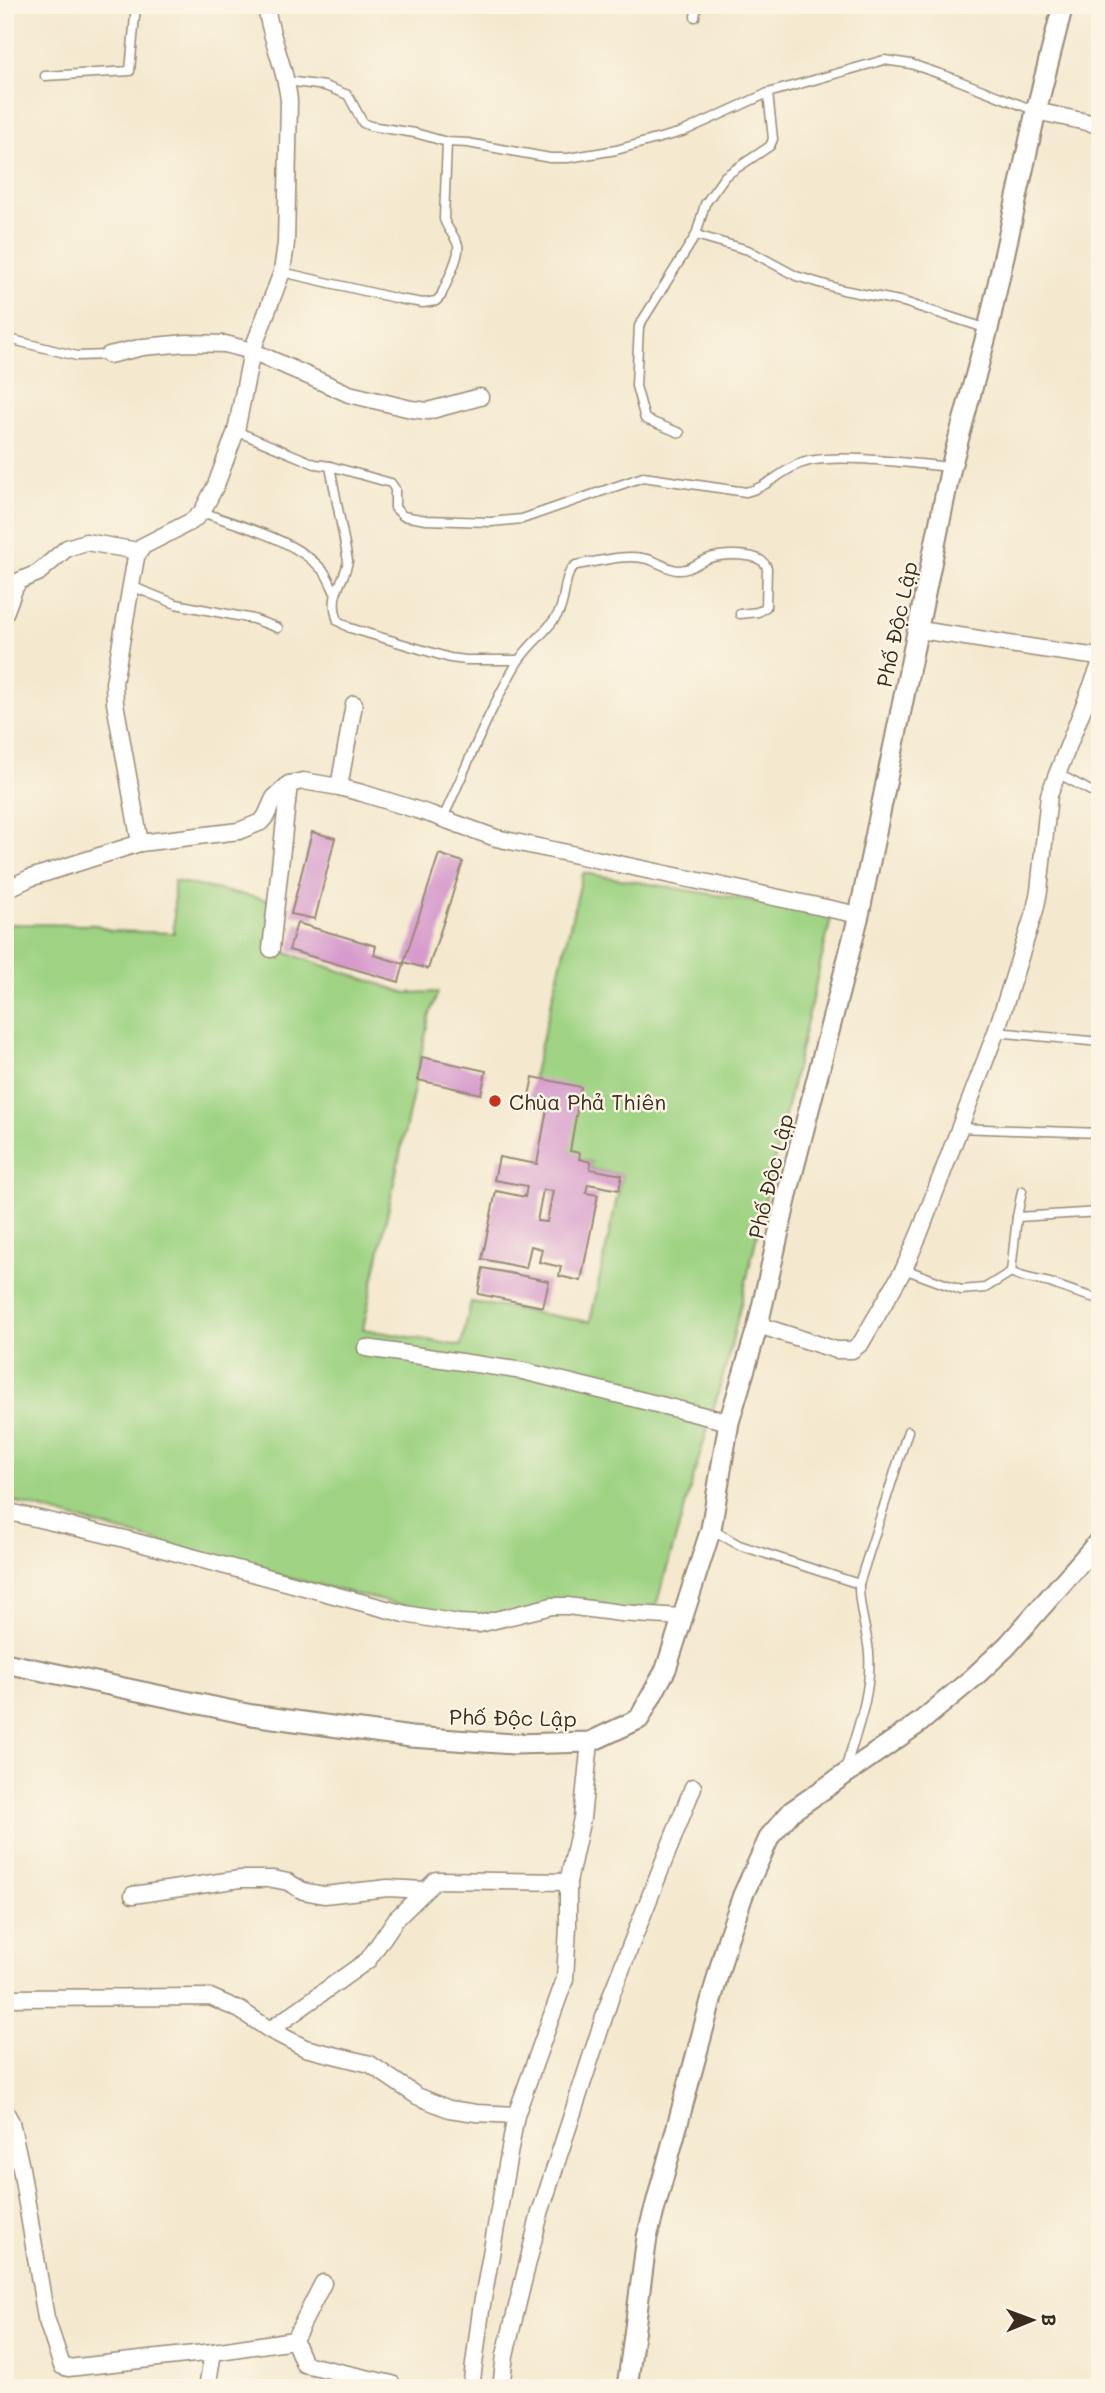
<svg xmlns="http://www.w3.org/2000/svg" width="1105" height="2393" font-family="Mali,sans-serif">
<rect width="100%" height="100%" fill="#fcf5e5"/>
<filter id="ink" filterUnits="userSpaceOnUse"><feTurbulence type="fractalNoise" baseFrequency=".0143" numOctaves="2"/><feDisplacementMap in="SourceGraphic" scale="14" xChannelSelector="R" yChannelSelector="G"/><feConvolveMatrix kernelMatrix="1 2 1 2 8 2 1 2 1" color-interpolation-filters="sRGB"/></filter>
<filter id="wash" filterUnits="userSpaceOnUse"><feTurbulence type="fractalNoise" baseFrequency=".00686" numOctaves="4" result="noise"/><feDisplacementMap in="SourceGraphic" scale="28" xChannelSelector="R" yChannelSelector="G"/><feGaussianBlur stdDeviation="1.57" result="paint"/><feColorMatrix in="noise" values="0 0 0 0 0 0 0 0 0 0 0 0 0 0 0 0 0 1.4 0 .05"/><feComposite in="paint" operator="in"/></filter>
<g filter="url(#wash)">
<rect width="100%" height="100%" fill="#f4e9cf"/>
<polygon fill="#9fd383" stroke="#6d7e50" stroke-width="2" points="583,873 832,914 728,1359 655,1609 475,1617 430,1612 292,1579 5,1499 5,924 97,925 111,931 174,933 174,881 274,901 275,949 406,993 438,992 429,1017 363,1329 461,1346 471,1302 590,1322 622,1175 590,1169 591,1162 579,1159 570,1151 533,1077"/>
<g id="blocks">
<g fill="#d69acc" fill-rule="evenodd">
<polygon points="312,832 335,838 315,919 291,914"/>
<polygon points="439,854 463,862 428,969 404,962"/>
<polygon points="297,923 376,946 374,955 404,964 399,982 289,950"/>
<polygon points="422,1057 486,1071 481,1094 418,1080"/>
<path d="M533 1077 581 1087 570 1151 580 1153 579 1159 591 1162 590 1169 622 1175 619 1190 588 1184 586 1193 598 1195 581 1281 559 1276 561 1267 539 1262 542 1249 531 1246 526 1268 482 1259 496 1191 525 1197 527 1186 494 1180 499 1157 537 1164 547 1109 527 1105ZM543 1190 553 1191 547 1222 537 1221Z"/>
<polygon points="483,1268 549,1281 543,1307 478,1294"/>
</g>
</g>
</g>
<g filter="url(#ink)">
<use href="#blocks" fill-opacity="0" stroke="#988a76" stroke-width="2"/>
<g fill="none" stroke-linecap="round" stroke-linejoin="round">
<g stroke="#988a76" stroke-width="11">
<g id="service">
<polyline points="695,17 697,5"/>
<polyline points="45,76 130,71 136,5"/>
<polyline points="287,81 325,86 348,95 363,123 370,126 415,133 447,142 468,143 550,158 568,158 616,150 682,132 768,93 884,60 911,64 952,78 1036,111"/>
<polyline points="696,235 748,250 796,276 843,290 904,302 988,329"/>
<path d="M282 272 399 299 423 303 436 301 441 296C445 285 461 255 458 245 455 236 447 229 444 219L447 142"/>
<polyline points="5,338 77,356 109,355"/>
<path d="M236 431 315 464 330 466 391 483 395 489V508L403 516 426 520 491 522 522 519 643 477 746 492C770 487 785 466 809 461 848 454 910 464 951 467"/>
<polyline points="680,433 645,419 636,386 639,326 696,235 705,204 725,176 770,146 773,139 768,93"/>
<path d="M330 466 348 561C343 587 328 592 338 621L350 628 450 658 466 660H518"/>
<path d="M202 512C242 527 297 539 325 573 329 579 332 587 335 593"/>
<polyline points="131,586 176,604 253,619 278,628"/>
<polyline points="1057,773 1100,796"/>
<path d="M443 818C467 766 488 712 517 663 528 645 547 632 558 614 567 599 562 574 576 565 598 562 625 553 647 559 657 561 667 569 677 570 689 571 697 563 707 559 721 554 762 551 767 568L766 607 758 612 740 614"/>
<polyline points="996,1032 1100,1042"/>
<polyline points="958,1128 1100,1133"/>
<polyline points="1017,1217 1100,1212"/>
<path d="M904 1269 961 1290 985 1288 1011 1272C1023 1279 1036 1279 1050 1283 1067 1289 1082 1295 1100 1299"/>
<polyline points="1011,1272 1017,1217 1022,1191"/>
<polyline points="711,1529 739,1545 859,1584"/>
<path d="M845 1770C856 1732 872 1694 869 1653 867 1630 858 1607 859 1584L908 1431"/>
</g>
</g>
<g stroke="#988a76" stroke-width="19">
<g id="minor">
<polyline points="1036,111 1100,125"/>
<polyline points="109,355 143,347 187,343 225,344 252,351 349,394 411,409 428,411 480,397"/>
<polyline points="5,613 15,587 19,581 38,573 67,548 86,542 138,551"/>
<path d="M918 630C979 638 1039 650 1100 657"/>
<polyline points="339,787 354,704"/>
<path d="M140 843 115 703 114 683 136 557 143 546 192 521 202 512 216 485 236 431 252 351 282 272 286 243 289 101C286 67 270 39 266 5"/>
<polyline points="5,890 30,878 140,843 239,831 261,822 266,816 274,798 289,784 303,781 339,787 362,793 430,814 496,838 859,915"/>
<polyline points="271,949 289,784"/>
<polyline points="758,1325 836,1350 852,1350 861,1343 904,1269 920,1232 996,1032 1035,910 1039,891 1049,795 1100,665"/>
<polyline points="366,1348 523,1371 729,1422"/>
<polyline points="5,1511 121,1538 405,1614 458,1623 479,1624 552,1606 567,1606 621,1613 681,1617"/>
<polyline points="133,1895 240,1879 273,1879 288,1882 303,1891 324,1895 388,1888 424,1890"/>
<polyline points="5,1998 210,1997 240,2010 270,2030 368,1960 396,1919 436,1880 568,1882"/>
<polyline points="270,2030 305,2048 370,2064 417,2096 449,2109 476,2113 516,2115"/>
<polyline points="5,2111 11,2122 21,2168 46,2318 62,2366 68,2368 213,2352 294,2340 304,2364 392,2384"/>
<polyline points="294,2340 323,2283"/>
<polyline points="207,2388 213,2352"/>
<polyline points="471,2388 481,2310 516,2115 565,1979 568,1927 568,1882 582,1818 590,1742"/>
<polyline points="501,2388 505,2355 540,2213 612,1993 693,1787"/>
</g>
</g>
<g stroke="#988a76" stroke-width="23">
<g id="tertiary">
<polyline points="5,1663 252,1715 411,1737 514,1744 590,1742 639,1719 666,1669 711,1529 729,1422 758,1325 788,1191 859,915 951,467 988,329 1036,111 1063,5"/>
<polyline points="627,2388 647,2237 728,1938 743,1895 770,1836 792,1811 919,1723 974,1677 1007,1646 1100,1540"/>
</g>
</g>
<use href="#service" stroke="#fff" stroke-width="8"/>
<use href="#minor" stroke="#fff" stroke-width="16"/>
<use href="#tertiary" stroke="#fff" stroke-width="19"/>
</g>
</g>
<circle fill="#c8321e" stroke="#fcf5e5" stroke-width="2.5" cx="495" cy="1101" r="7"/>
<g text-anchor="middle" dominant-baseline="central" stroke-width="5" stroke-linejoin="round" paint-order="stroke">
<g font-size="21" fill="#3b2a1e" stroke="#fcf5e5">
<text transform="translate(896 624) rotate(-78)">Phố Độc Lập</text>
<text transform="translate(770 1176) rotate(-76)">Phố Độc Lập</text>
<text transform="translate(513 1717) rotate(1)">Phố Độc Lập</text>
</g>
<g font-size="21" fill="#3b2a1e" stroke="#fcf5e5" text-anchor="start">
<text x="509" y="1101">Chùa Phả Thiên</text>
</g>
</g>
<rect width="1105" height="2393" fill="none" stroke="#fcf5e5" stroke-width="28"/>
<g transform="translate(1032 2320) rotate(89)" stroke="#fcf5e5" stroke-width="5" paint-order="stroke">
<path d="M0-5L12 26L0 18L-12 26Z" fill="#3b2a1e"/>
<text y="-10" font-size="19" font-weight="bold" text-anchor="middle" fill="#3b2a1e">B</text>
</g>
</svg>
